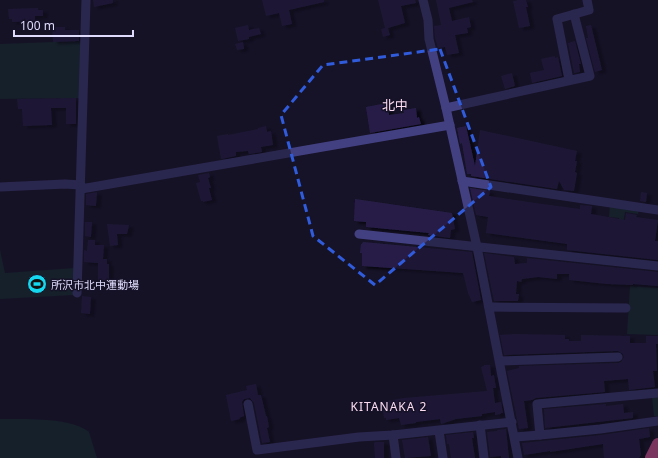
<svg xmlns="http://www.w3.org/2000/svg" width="658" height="458" font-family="'Noto Sans','Noto Sans JP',sans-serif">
<defs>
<filter id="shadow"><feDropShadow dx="4.5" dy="2.5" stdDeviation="1" flood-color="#0009"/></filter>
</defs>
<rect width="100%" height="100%" fill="#161227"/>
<g fill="#153130">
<polygon points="81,41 80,98 0,99 0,44"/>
<polygon points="610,204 639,208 638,214 625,212 621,235 617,235 619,218 609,217"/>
<polygon points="0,250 5,273 75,268 74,295 0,299"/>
<polygon points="630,286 658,288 658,335 627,334"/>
<polygon points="658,396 658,416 654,416 652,397"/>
<path d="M0 419C22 419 72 417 89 432L97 458H0Z"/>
</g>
<g fill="#271f47" filter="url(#shadow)">
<polygon points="93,0 113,0 113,3 94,7"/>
<polygon points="262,0 324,0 324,2 289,10 292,24 282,26 279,13 266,16"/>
<polygon points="378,0 415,0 416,3 401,6 405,23 388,28 390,35 383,37 381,29 385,28"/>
<polygon points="436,0 472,0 473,2 449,8 452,21 469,17 471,27 467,28 468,33 455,35 459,53 447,55 445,47 438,48 435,38 434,26 441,25"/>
<polygon points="519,0 526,0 528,7 526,7 530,26 519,28 513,1"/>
<polygon points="38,8 38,10 43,10 43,16 35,16 35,21 12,22 12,19 9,19 8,9"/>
<polygon points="248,25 249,30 259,28 261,34 249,37 249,39 238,41 235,28"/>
<polygon points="591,25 602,70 595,72 586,38 588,38 586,26"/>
<polygon points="52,27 65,27 65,30 79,30 79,41 53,42"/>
<polygon points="575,41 581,64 579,64 580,72 574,73 568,43"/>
<polygon points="243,42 244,49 237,50 235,44"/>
<polygon points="555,56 555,58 558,57 562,76 532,83 530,73 544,70 541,59"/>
<polygon points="512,73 515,86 505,89 501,76"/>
<polygon points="76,98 76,124 66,124 66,108 51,108 52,125 23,126 22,109 18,109 17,99"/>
<polygon points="387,103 389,115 404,113 403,110 416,108 417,118 419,117 421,124 370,133 366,107"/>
<polygon points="266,126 267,132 271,131 273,145 261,147 262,152 249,154 248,151 236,152 236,156 221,159 217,136 228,134 228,135 258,129 258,128"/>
<polygon points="466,126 475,166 480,130 577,151 575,161 577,161 575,172 577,173 574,191 564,190 559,181 557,189 471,176 471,174 467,174 462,143 460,144 457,128"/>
<polygon points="209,173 210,177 208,178 211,188 209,188 212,200 203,202 203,201 201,201 196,183 200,182 198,175"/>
<polygon points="470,188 490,191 489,196 535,203 580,209 580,205 592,206 591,214 625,220 626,213 637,215 636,217 658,220 655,241 658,241 658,260 567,250 567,244 486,233 488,217 476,215"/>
<polygon points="97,192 96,206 86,205 86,194"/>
<polygon points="641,192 647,193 646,202 640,201"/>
<polygon points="355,199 452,213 455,229 451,230 450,238 428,235 429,233 366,227 366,222 354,221"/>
<polygon points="85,222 92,222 91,237 85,236"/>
<polygon points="107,224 129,225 127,234 117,234 118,245 110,246"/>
<polygon points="88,240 95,240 95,245 104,245 103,259 107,259 107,264 109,264 109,286 99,286 99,284 98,284 98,263 84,262 84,250 87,251"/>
<polygon points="363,242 472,252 481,300 472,302 468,293 463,273 362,266 362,253 360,253 361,244 362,244"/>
<polygon points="484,253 514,257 515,264 527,263 527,258 658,272 658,286 633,284 633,285 607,284 569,280 569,274 557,274 557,279 538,277 522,279 521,282 517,281 516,294 519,294 518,301 494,301"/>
<polygon points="82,296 91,297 90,314 81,313"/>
<polygon points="515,334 565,335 565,339 569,339 569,341 581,341 581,335 630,336 630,343 646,343 646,336 658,336 658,344 656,344 657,371 653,371 655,387 629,390 628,379 604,381 605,392 536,398 532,400 524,401 528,428 519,429 507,371 519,368 519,366 618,363 621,362 624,357 623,354 618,351 504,355 500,335"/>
<polygon points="484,365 490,365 491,376 494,375 496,388 493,388 495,403 501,402 503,413 501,413 501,414 495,415 495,412 482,414 482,416 456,419 441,424 440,419 416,422 416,423 401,425 399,418 386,420 386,418 384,418 382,402 404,398 487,391 481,367 484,366"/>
<polygon points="256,384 258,395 261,395 266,416 267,416 269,427 267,428 270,442 262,443 254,403 250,398 244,399 242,402 244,416 239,418 240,419 231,421 226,395 247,390 246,386"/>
<polygon points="606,404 606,406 623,404 624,413 633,412 633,418 545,428 544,409"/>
<polygon points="649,428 650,437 639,439 641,455 639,458 604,458 603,444 550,452 550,451 524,455 522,443 601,435"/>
<polygon points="506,429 509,458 501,458 501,456 490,457 487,432 497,431 497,430"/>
<polygon points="473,432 474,438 472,438 475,458 451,458 449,444 447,444 446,435"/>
<polygon points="428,437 431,456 405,458 402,440"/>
<polygon points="376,442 384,442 384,458 375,458 374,443"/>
</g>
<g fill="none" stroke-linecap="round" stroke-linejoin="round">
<g stroke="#434082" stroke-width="9">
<polyline points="423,0 428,20 429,39 446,108 477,247 518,458"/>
<polyline points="569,80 557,19 589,10 587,0"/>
<polyline points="446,108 590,76 574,14"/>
<polyline points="462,181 658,210"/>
<polyline points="0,187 65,184 81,185"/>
<polyline points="81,189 450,125"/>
<polyline points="359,234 658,266"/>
<polyline points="77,293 86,0"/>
<polyline points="489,307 626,308"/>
<polyline points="500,361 618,357"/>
<polyline points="658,393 537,404 540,435 600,429 658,421"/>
<polyline points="248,404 257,450 359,437 393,435 512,422"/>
<polyline points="480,425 484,458"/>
<polyline points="439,431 443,458"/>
<polyline points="393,435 396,458"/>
<polyline points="515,437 540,435"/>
</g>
<polyline stroke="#f35fa5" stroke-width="12" points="651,458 658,444"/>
</g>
<path d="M0 0H658V458H0ZM440 49 491 187 375 285 313 236 281 115 323 65Z" fill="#161227" fill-opacity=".55" fill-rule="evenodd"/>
<path fill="none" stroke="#305cdc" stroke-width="3" stroke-dasharray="8 5" stroke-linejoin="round" d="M440 49 491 187 375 285 313 236 281 115 323 65Z"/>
<defs>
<g id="stadium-disc" transform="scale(1)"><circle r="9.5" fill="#15d7ee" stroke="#161227"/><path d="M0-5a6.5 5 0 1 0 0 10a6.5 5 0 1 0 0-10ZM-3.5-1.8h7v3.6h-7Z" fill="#111"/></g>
</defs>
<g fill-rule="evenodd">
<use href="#stadium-disc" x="37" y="284"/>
</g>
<g text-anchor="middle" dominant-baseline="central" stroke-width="3" stroke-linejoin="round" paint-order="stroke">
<g font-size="11" fill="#dedbfc" stroke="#161227" text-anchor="start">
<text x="51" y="284">所沢市北中運動場</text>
</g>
<g font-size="12" letter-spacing="1" fill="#fcdcf1" stroke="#161227">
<text x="389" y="406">KITANAKA 2</text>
</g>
<g font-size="13" fill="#fcdcf1" stroke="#161227">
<text x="395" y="105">北中</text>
</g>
</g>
<path d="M14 30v6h119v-6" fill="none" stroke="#dedbfc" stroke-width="2"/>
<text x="20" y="30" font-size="12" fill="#dedbfc" stroke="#161227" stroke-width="3" paint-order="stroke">100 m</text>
</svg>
